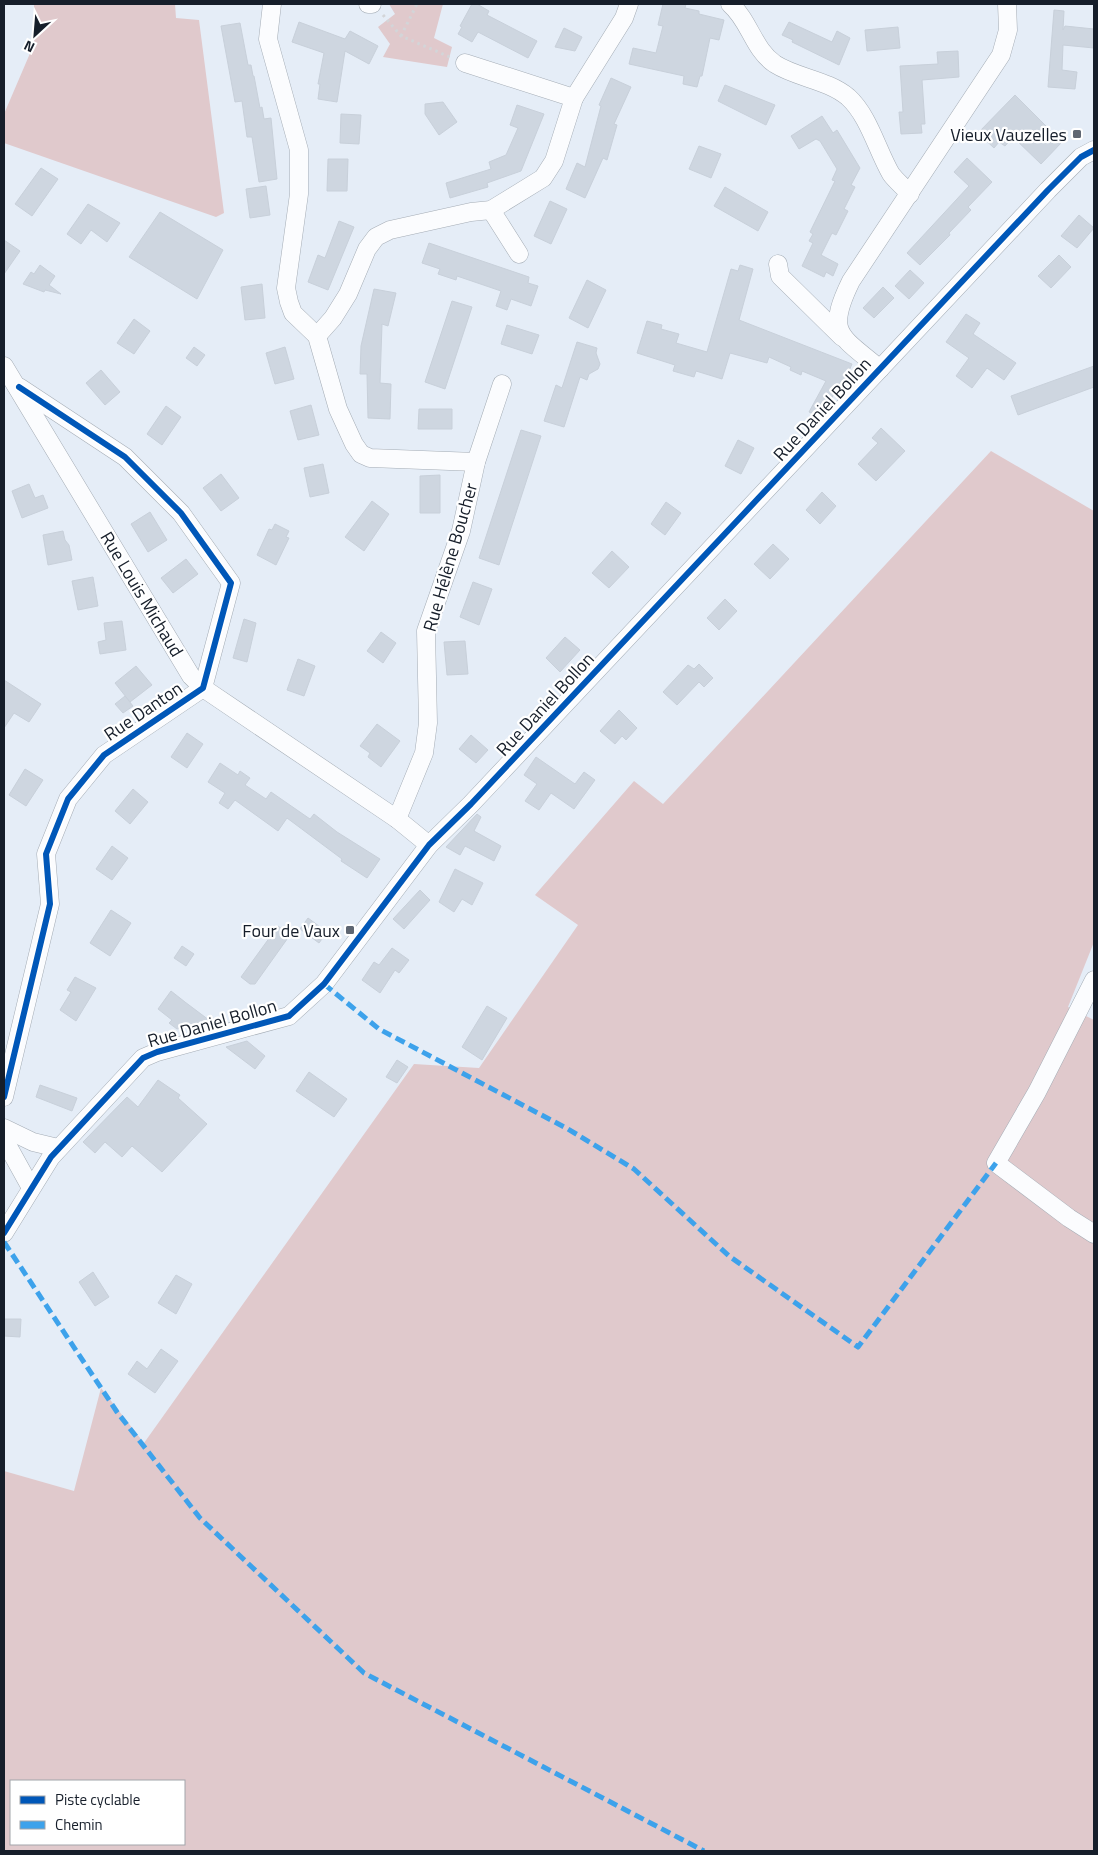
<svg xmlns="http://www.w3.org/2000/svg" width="1098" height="1855" font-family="'Titillium Web',sans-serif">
<rect width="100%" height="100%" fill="#e5edf7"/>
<g fill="#e0c9cc" fill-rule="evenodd">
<polygon points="34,4 175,4 176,18 199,20 224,213 216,217 4,143 4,114 34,44"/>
<polygon points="389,4 443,4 434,38 452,47 447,67 383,57 390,44 378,27 395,14"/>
<path d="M991 451 1094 511V942L1068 1007 1094 1020V1851H4V1471L74 1491 101 1388 144 1443 414 1064 479 1068 578 925 535 895 634 781 663 804ZM11 1781H184V1844H11Z"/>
</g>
<g fill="#ced6e0" stroke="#c8d0da">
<polygon points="472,4 477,4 489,11 487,15 537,41 528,58 478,32 472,42 458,34 462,27 460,26"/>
<polygon points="663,4 686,4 685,8 699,11 699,14 724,20 719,40 710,38 702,76 700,76 697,87 683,84 684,76 629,64 633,48 656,53 663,26 658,25"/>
<polygon points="1054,10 1064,11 1063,30 1065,26 1094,29 1094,48 1063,45 1062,70 1077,72 1075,89 1048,87"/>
<polygon points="299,22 345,39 350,31 378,46 369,64 345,51 337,102 318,99 320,84 318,84 324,53 292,42"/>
<polygon points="789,22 832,42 837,31 850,38 839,65 792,42 793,40 782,35"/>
<polygon points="240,23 248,65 251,65 253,76 254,76 260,108 262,107 264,119 271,118 277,179 259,182 252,137 247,137 242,101 235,102 221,26"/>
<polygon points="898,27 900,48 867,51 865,30"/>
<polygon points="564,28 582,37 575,51 555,47"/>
<polygon points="958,51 959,77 922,80 925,124 921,124 922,133 901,134 899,112 903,112 900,66 938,64 937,52"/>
<polygon points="611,78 631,87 614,124 617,125 607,160 603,158 585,198 566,189 577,163 585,167 601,106 599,105"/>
<polygon points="725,85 775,105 766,125 718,101"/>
<polygon points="1015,95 1062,142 1041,164 1013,137 1005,146 999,142 994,148 978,133"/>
<polygon points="443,102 457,122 439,135 425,114 425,104"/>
<polygon points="517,105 544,114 521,171 487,183 488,187 450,198 446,183 491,169 489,162 506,155 518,128 510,125"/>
<polygon points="341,114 361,115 359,144 340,143"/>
<polygon points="822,116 833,133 837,130 860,168 851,185 855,187 844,209 848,211 836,235 832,233 821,255 838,264 833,276 826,272 824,277 802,266 813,243 809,241 813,234 810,232 835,181 832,180 837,169 820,141 816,139 799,149 791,136"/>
<polygon points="699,146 721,154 711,178 689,169"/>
<polygon points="967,158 992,182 968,207 971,210 949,233 950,235 920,265 907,253 969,186 954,172"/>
<polygon points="328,159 348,159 347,191 327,191"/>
<polygon points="41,168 58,179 32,216 15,204"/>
<polygon points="266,186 270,215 250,218 246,189"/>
<polygon points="725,187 768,212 758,231 714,206"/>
<polygon points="550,201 567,209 551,244 534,236"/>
<polygon points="88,204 120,223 107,242 91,230 81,244 67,234"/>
<polygon points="160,212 223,250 197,299 129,257"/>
<polygon points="1079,215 1094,228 1077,248 1061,236"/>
<polygon points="339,221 354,227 328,290 308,282 318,255 325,258"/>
<polygon points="4,240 20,251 4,274"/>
<polygon points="429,243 529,277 528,283 538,286 531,306 511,299 507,310 496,306 501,291 457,276 456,280 438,274 440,269 422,263"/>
<polygon points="1059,255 1071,267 1051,288 1038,276"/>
<polygon points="40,265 55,276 49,285 61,294 45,290 44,292 23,284 31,272 34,274"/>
<polygon points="740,265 753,269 739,320 852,364 842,387 838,386 825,411 820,417 809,412 826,381 802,371 801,375 790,370 791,367 769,357 767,363 730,353 722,379 696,371 694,377 673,371 675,365 637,353 647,321 662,325 661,329 679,334 676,343 707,352 731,269 738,271"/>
<polygon points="910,270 924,283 909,299 895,286"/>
<polygon points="587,280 606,290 588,328 569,318"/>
<polygon points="262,284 265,318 245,320 241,287"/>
<polygon points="883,287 894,298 874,318 863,308"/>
<polygon points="374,289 396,293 388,326 382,324 380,383 391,384 390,419 368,418 367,374 360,374 361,346"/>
<polygon points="452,301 472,307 445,389 425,382"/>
<polygon points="966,314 980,323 973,334 1016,363 1004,380 987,368 972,388 956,376 969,358 946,342"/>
<polygon points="134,319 150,331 134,354 117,343"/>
<polygon points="507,325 539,335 532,354 501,344"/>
<polygon points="577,342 597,348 596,353 600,364 598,369 589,374 587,380 580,377 564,427 544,421 556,385 562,388"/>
<polygon points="194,347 205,355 197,366 186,358"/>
<polygon points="285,347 294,379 275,384 266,353"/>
<polygon points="1094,366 1094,387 1018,415 1011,396"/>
<polygon points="101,370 120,392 105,405 86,383"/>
<polygon points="311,405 319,435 298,440 290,411"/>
<polygon points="166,406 181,417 162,445 147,434"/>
<polygon points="419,409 452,409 452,429 418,429"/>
<polygon points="881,428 905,451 876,481 858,464 878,443 872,438"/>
<polygon points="521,430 541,436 499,565 479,558"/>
<polygon points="738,440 754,448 741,474 725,466"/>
<polygon points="323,464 329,493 310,497 304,468"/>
<polygon points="221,474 239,498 221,511 203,488"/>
<polygon points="440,475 440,513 420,513 420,476"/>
<polygon points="29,484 35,498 43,495 48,508 22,518 12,491"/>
<polygon points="822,492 836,506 820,524 806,510"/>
<polygon points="372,501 389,514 364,551 345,537"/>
<polygon points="666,502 681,513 665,535 651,524"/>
<polygon points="150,512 167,540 148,552 131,524"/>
<polygon points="275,524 289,531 286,537 289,538 276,565 257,555 269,529 272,530"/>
<polygon points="63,531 65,540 69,545 72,560 48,565 43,535"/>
<polygon points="773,544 789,559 770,579 754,564"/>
<polygon points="612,551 629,567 609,588 592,573"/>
<polygon points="186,559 198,574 173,593 161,578"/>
<polygon points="93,577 98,606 78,610 72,581"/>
<polygon points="473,582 492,589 479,625 460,617"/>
<polygon points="725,599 737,611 719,630 707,618"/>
<polygon points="244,619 256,623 247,662 233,658"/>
<polygon points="122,621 126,650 100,654 98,642 106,640 104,623"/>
<polygon points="381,632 396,643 383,663 367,651"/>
<polygon points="565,637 580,650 560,672 546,658"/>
<polygon points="465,641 468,674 447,675 444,642"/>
<polygon points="298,659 315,666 304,696 287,690"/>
<polygon points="699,664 713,678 704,687 699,682 677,705 663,692 688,665 694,669"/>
<polygon points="136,666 152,685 130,702 115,683"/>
<polygon points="4,680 41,704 29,722 14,713 4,728"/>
<polygon points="125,696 133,706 123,713 115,704"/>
<polygon points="619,710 637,728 626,740 622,736 615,744 600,731"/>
<polygon points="377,724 400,741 381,767 368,757 370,753 360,746"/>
<polygon points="187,733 203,744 187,768 171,757"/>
<polygon points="471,735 488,750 476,763 459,749"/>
<polygon points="536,757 575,784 584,772 595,780 574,809 551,793 539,810 525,801 537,784 524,775"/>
<polygon points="220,763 238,775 240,771 250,778 245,785 266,799 271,792 310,819 314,814 337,832 380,859 367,878 341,861 342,859 287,818 278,831 235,800 228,809 219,803 225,793 208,782"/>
<polygon points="25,769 43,780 26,806 9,795"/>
<polygon points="133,789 148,802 130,824 115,811"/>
<polygon points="477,814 481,817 474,831 501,846 494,861 465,846 460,855 446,847"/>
<polygon points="112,846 128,858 112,880 96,869"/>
<polygon points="455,869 483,883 472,905 462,899 454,912 439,902"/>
<polygon points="420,890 430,900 404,929 393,919"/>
<polygon points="111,910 131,923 110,956 90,943"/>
<polygon points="308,918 327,932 319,943 300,929"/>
<polygon points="278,926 290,935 255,984 250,984 241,977"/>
<polygon points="182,946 194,954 186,966 174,958"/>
<polygon points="392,948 409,960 399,973 395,970 380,993 362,980 374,962 379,965"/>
<polygon points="75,977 96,988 76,1021 60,1010 71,992 67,990"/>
<polygon points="171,991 185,1002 209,1020 177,1029 169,1023 172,1020 158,1009"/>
<polygon points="487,1006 507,1018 482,1060 462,1047"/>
<polygon points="247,1041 265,1056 255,1069 226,1047"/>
<polygon points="397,1060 408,1067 397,1083 386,1077"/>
<polygon points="309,1072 347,1099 334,1117 296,1091"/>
<polygon points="158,1080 180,1095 178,1098 207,1124 162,1172 132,1146 122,1157 105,1142 95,1153 83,1142 127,1097 138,1107"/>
<polygon points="40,1085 77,1098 72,1111 36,1097"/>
<polygon points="93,1272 109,1297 95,1306 79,1282"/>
<polygon points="176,1275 192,1284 176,1314 158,1303"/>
<polygon points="4,1319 21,1319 20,1337 4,1336"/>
<polygon points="161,1349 178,1361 155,1393 128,1374 137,1361 147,1369"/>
</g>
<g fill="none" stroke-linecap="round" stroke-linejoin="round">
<g stroke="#a4acb5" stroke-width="19">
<g id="minor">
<polyline points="272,4 268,39 299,150 299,194 286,288 289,302 293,313 317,336 338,409 354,444 361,454 370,458 476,462"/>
<polyline points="368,4 372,4"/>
<path d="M730 4C750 21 753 49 775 64 797 78 828 80 848 97 869 116 877 150 891 174 896 181 904 187 910 194"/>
<polyline points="574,98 624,18 629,4"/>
<polyline points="491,210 519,254"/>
<polyline points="778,264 780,276 842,337"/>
<polyline points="317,336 333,318 348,294 367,249 376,237 390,230 471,212 491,210 543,178 554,161 574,98 465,63"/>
<polyline points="4,366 191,676 203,688 397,819 429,845"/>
<path d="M880 369C840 335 825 334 851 281L1001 55 1008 30 1007 4"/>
<polyline points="397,819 424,753 428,723 426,631 461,531 476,462 502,384"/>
<polyline points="1094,980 1037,1092 996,1163 1069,1218 1094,1234"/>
<polyline points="4,1097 50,904 46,854 68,799 104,755 203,688 231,583 181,513 125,457 19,387"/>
<polyline points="4,1128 33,1142 58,1148"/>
<polyline points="4,1139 31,1188"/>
<polyline points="4,1233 51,1157 143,1058 157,1052 289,1016 324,984 429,845 471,804 1048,190 1081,157 1094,150"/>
</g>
</g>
<g stroke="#d3d5d8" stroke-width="3" stroke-dasharray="2.5 4" stroke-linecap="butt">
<polyline points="383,15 401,36 450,57"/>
<polyline points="401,36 417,4"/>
</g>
<use href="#minor" stroke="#fbfcfe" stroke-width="18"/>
<g stroke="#3da2eb" stroke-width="5" stroke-dasharray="10 5" stroke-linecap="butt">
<polyline points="324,984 379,1029 568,1129 634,1169 729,1256 858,1347 996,1163"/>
<polyline points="4,1242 117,1412 200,1518 364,1673 704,1851"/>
</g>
<g stroke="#fff" stroke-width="9">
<g id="cycleway">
<polyline points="4,1097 50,904 46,854 68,799 104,755 203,688 231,583 181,513 125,457 19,387"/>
<polyline points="4,1233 51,1157 143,1058 157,1052 289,1016 324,984 429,845 471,804 1048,190 1081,157 1094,150"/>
</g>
</g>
<use href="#cycleway" stroke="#0057b8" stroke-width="6"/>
</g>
<g fill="#5e6672" stroke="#fff" stroke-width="2">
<rect x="1072" y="129" width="10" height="10" rx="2.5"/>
<rect x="345" y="925" width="10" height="10" rx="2.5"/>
</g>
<g text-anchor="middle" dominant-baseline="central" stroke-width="4.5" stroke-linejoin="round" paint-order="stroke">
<g font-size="18" fill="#161e2a" stroke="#fff" text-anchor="end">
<text x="1067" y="134">Vieux Vauzelles</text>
<text x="340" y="930">Four de Vaux</text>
</g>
<g font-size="18" fill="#161e2a" stroke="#fff">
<text transform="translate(822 409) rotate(-47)">Rue Daniel Bollon</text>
<text transform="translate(450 557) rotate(-74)">Rue Hélène Boucher</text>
<text transform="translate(142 594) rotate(59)">Rue Louis Michaud</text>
<text transform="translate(545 704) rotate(-47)">Rue Daniel Bollon</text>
<text transform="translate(143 711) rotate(-34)">Rue Danton</text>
<text transform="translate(212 1023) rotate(-16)">Rue Daniel Bollon</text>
</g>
</g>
<rect width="1098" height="1855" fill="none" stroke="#161e2a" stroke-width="10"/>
<rect x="10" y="1780" width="175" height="65" fill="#ffffff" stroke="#a2a5aa"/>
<rect x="20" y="1796" width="25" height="8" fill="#0057b8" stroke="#a2a5aa"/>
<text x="55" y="1805" font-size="15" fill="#161e2a">Piste cyclable</text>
<rect x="20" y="1821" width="25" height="8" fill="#3da2eb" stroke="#a2a5aa"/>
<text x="55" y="1830" font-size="15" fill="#161e2a">Chemin</text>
<g transform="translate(35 35) rotate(206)" stroke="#ffffff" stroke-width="4" paint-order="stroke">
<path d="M0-4L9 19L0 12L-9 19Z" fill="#161e2a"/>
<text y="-8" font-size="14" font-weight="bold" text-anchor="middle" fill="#161e2a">N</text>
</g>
</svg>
